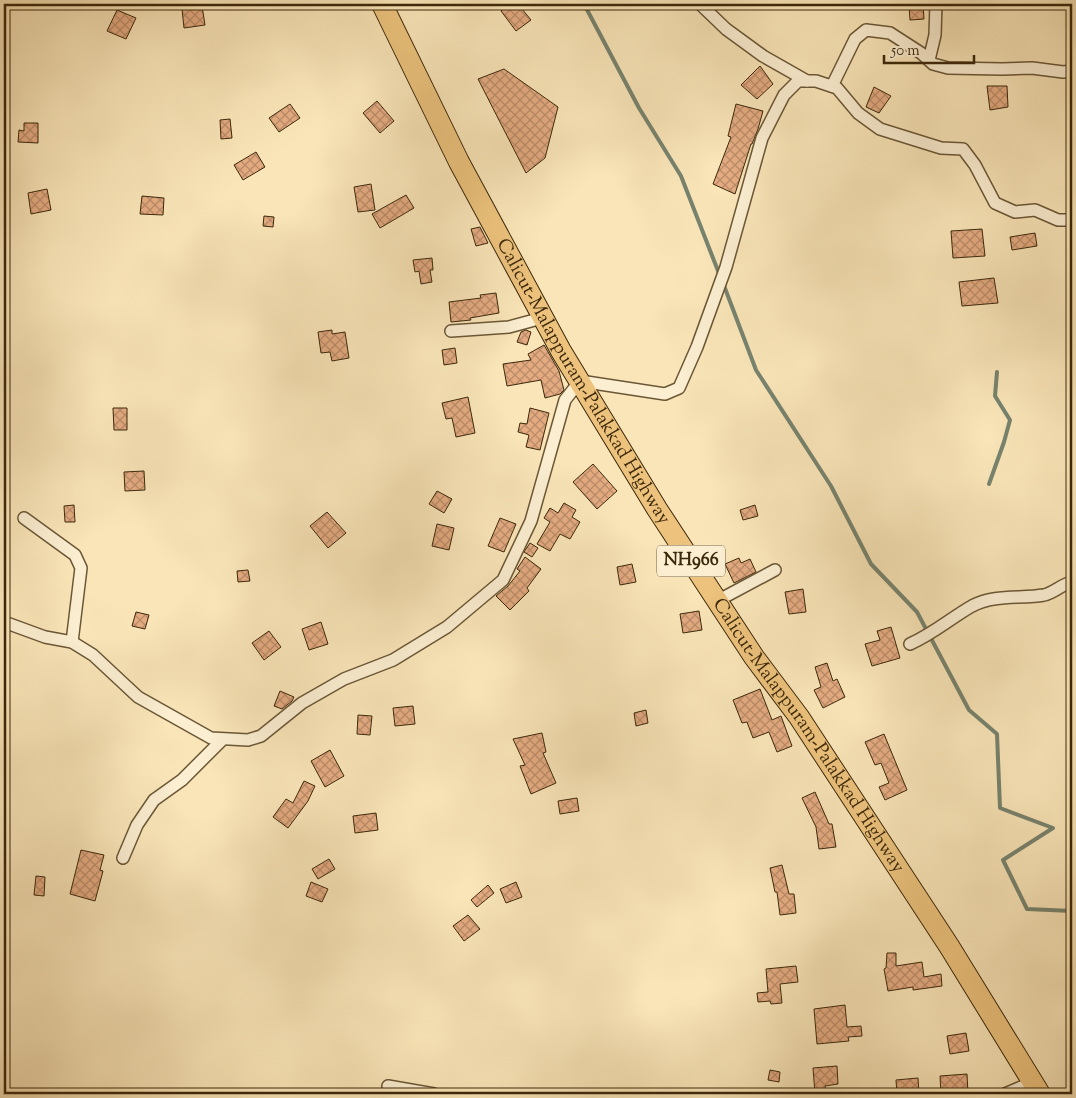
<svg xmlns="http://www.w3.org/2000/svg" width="1076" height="1098" font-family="'Sorts Mill Goudy',serif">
<defs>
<pattern id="building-cross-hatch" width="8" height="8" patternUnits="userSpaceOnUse" patternTransform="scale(1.25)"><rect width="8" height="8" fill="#e4ab81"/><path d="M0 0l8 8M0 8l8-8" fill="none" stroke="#ba8b68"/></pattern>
</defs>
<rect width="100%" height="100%" fill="#f9e5b8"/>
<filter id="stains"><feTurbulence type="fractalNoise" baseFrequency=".004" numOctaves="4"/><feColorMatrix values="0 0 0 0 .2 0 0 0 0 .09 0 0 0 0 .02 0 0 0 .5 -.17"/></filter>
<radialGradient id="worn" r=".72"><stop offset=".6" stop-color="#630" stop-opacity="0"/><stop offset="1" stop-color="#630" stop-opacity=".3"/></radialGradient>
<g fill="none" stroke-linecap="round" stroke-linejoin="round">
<g stroke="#77836e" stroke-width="4">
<polyline points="584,4 639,108 681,176 720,276"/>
<polyline points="723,283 756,370 831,486 871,564 917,612 969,710 997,734 1000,808 1053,828 1003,860 1027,909 1072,911"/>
<polyline points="989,484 1004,442 1010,420 995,396 997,372"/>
</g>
</g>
<g fill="url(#building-cross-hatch)" stroke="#3c280b">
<polygon points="509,4 518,4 531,20 516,31 501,11"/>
<polygon points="923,4 924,19 910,20 909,5"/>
<polygon points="202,6 205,25 184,28 182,9"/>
<polygon points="117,10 136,18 126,39 107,31"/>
<polygon points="760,66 773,84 757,99 741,85"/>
<polygon points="504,69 558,107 545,158 526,173 478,79"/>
<polygon points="987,86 1007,86 1008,107 990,110"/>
<polygon points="874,87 891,96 879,113 866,107"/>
<polygon points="377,101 394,121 380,133 363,113"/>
<polygon points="290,104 300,118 279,132 269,118"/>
<polygon points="736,104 763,111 758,129 752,144 751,144 735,194 713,184 731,137 728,136"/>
<polygon points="230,119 232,138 221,139 220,120"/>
<polygon points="24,123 38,123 38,143 18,142 19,130 24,131"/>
<polygon points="256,152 265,167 243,180 234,165"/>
<polygon points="371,184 375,210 358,212 354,187"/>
<polygon points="47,189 51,210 31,214 28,193"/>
<polygon points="406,195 414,208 380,228 372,214"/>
<polygon points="142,196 164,198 163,215 140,214"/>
<polygon points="264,216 274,217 273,227 263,226"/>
<polygon points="480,227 488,243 476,246 471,229"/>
<polygon points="982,229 985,256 953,258 951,231"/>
<polygon points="1035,233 1037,246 1012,250 1010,237"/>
<polygon points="432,258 433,270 430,270 432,282 421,284 419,271 415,272 413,260"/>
<polygon points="994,278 998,303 962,306 959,282"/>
<polygon points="496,293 499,313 470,318 471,320 451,322 449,302 481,298 480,295"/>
<polygon points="332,330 332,334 345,332 349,358 332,361 330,352 321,353 318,332"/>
<polygon points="526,330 531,332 527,345 517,342 521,332"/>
<polygon points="544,345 559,371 564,390 560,394 545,398 541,380 507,386 503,364 531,360 528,354"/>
<polygon points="455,348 457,363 444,365 442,350"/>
<polygon points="468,397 475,433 456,437 452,418 446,419 442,403"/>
<polygon points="113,408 127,408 127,430 114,430"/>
<polygon points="530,408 549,413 540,450 526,447 529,435 518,432 520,423 527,424"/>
<polygon points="593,464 617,491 597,509 573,482"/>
<polygon points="144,471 145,490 125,491 124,472"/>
<polygon points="437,491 452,499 444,513 429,504"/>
<polygon points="564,503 576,510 572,517 580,522 570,539 560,534 550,551 537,544 550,522 544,518 550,508 558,513"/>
<polygon points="74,505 75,522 65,522 64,506"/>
<polygon points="755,505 758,516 743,520 740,510"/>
<polygon points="327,512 346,533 328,548 310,526"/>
<polygon points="500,518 516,524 504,552 488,546"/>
<polygon points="437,524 454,528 449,550 432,546"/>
<polygon points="530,543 538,548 532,557 524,552"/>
<polygon points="525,557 541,569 527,588 529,591 510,610 496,596 508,586 520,571 517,569"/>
<polygon points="739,558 741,563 750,559 756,572 734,583 725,564"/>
<polygon points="632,564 636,582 620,585 617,567"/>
<polygon points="248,570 250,581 238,582 237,571"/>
<polygon points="803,589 806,612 789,614 785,592"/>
<polygon points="699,611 702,630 683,633 680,614"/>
<polygon points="136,612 149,615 145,629 132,626"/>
<polygon points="321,622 328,644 309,650 302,629"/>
<polygon points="891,627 900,658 872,666 865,644 880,640 877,631"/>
<polygon points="269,631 281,647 264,660 252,643"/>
<polygon points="827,663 833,681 837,679 845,697 823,708 814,690 821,687 815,667"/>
<polygon points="760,689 772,720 781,716 792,746 777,752 769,732 753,738 747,722 742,723 733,700"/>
<polygon points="280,691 294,697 292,701 282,709 274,706"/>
<polygon points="413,706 415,724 395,726 393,708"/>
<polygon points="646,710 648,723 636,726 634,713"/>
<polygon points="358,715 372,716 370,735 357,734"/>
<polygon points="542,733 546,752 543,753 556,783 531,794 520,766 525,765 513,739"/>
<polygon points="884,734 907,790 885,800 879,787 889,783 881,763 875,765 865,742"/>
<polygon points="330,750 344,776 325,787 311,761"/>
<polygon points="304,781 315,786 308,801 288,828 273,817 286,799 293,803"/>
<polygon points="815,792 829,824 832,824 836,847 819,849 816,827 802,798"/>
<polygon points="577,798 579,811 560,814 558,801"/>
<polygon points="376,813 378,830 355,833 353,816"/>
<polygon points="81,850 104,855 100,870 103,871 95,901 70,894"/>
<polygon points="329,859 335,869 318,879 312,869"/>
<polygon points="782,865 789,894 794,894 796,913 780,915 777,892 775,892 770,868"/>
<polygon points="36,876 45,877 44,896 34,895"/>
<polygon points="311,882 328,889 322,902 306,896"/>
<polygon points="516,882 522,897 506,903 500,889"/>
<polygon points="488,885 494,893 477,907 471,900"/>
<polygon points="468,915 480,929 464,941 453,926"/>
<polygon points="887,953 896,953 896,966 922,962 924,977 941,974 942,986 913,990 913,987 888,991 884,969 886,968"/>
<polygon points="796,966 798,982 780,984 782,1003 771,1004 770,1001 758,1002 757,993 768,992 766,969"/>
<polygon points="845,1005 847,1027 861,1026 862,1036 848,1037 849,1041 817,1044 814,1009"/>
<polygon points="966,1033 969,1051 950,1054 947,1036"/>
<polygon points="837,1066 838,1084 825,1086 826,1094 815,1094 813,1068"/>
<polygon points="770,1070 780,1072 779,1082 768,1080"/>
<polygon points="967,1074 968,1094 941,1094 940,1076"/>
<polygon points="918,1078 919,1094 897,1094 896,1080"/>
</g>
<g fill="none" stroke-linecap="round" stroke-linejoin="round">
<g stroke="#6b5736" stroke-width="14">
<g id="street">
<polyline points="700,4 726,29 763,56 807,81"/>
<polyline points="929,60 935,35 936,4"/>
<polyline points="832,86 855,39 866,30 890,33 921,53 933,64 948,68 1002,69 1032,68 1063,72 1072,71"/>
<polyline points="451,331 509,327 542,318"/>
<polyline points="24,518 75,555 81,568 72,642"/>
<polyline points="717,601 775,570"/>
<polyline points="4,622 45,637 72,642 93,655 138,697 211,738 248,740 261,736 302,703 344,679 393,660 447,627 503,580 531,521 565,400 580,381 665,394 679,388 697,347 726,267 762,138 784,95 798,81 816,81 837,88 858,113 880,129 941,148 963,149 975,165 995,203 1015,212 1035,210 1058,220 1072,220"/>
<path d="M910 644C933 634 951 618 972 606 995 594 1020 599 1044 595 1054 593 1062 584 1072 582"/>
<polyline points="123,858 137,825 154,800 182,780 222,740"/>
<polyline points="388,1086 434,1094"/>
<polyline points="1005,1094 1033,1082"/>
</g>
</g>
<g stroke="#3c280b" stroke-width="22">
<g id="highway">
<path id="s1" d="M382 4 459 162 561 351 657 509 754 657 799 717 949 946 1040 1094"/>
</g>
</g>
<use href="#street" stroke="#fbeed1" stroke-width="11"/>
<use href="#highway" stroke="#ecc27c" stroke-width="20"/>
</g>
<g text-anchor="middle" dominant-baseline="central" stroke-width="4" stroke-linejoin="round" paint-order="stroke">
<rect fill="#fbeed1" stroke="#756346" stroke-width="1" x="657" y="545.5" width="68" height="31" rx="4"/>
<g font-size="18" font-weight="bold" fill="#3c280b">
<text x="691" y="561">NH966</text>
</g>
<g font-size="19" fill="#3c280b" stroke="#fbeed1">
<text stroke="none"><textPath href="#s1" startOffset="428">Calicut-Malappuram-Palakkad Highway</textPath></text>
<text stroke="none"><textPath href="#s1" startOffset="848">Calicut-Malappuram-Palakkad Highway</textPath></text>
</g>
</g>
<rect width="1076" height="1098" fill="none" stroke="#f9e5b8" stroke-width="20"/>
<rect x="5" y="5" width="1066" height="1088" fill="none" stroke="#3c280b" stroke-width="2.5"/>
<rect x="10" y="10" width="1056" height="1078" fill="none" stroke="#3c280b"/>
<path d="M884 55v8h90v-8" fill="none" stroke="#3c280b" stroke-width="2.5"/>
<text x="891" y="55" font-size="15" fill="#3c280b" stroke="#fbeed1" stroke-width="4" paint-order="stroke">50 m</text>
<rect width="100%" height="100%" filter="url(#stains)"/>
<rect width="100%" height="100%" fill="url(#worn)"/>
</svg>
